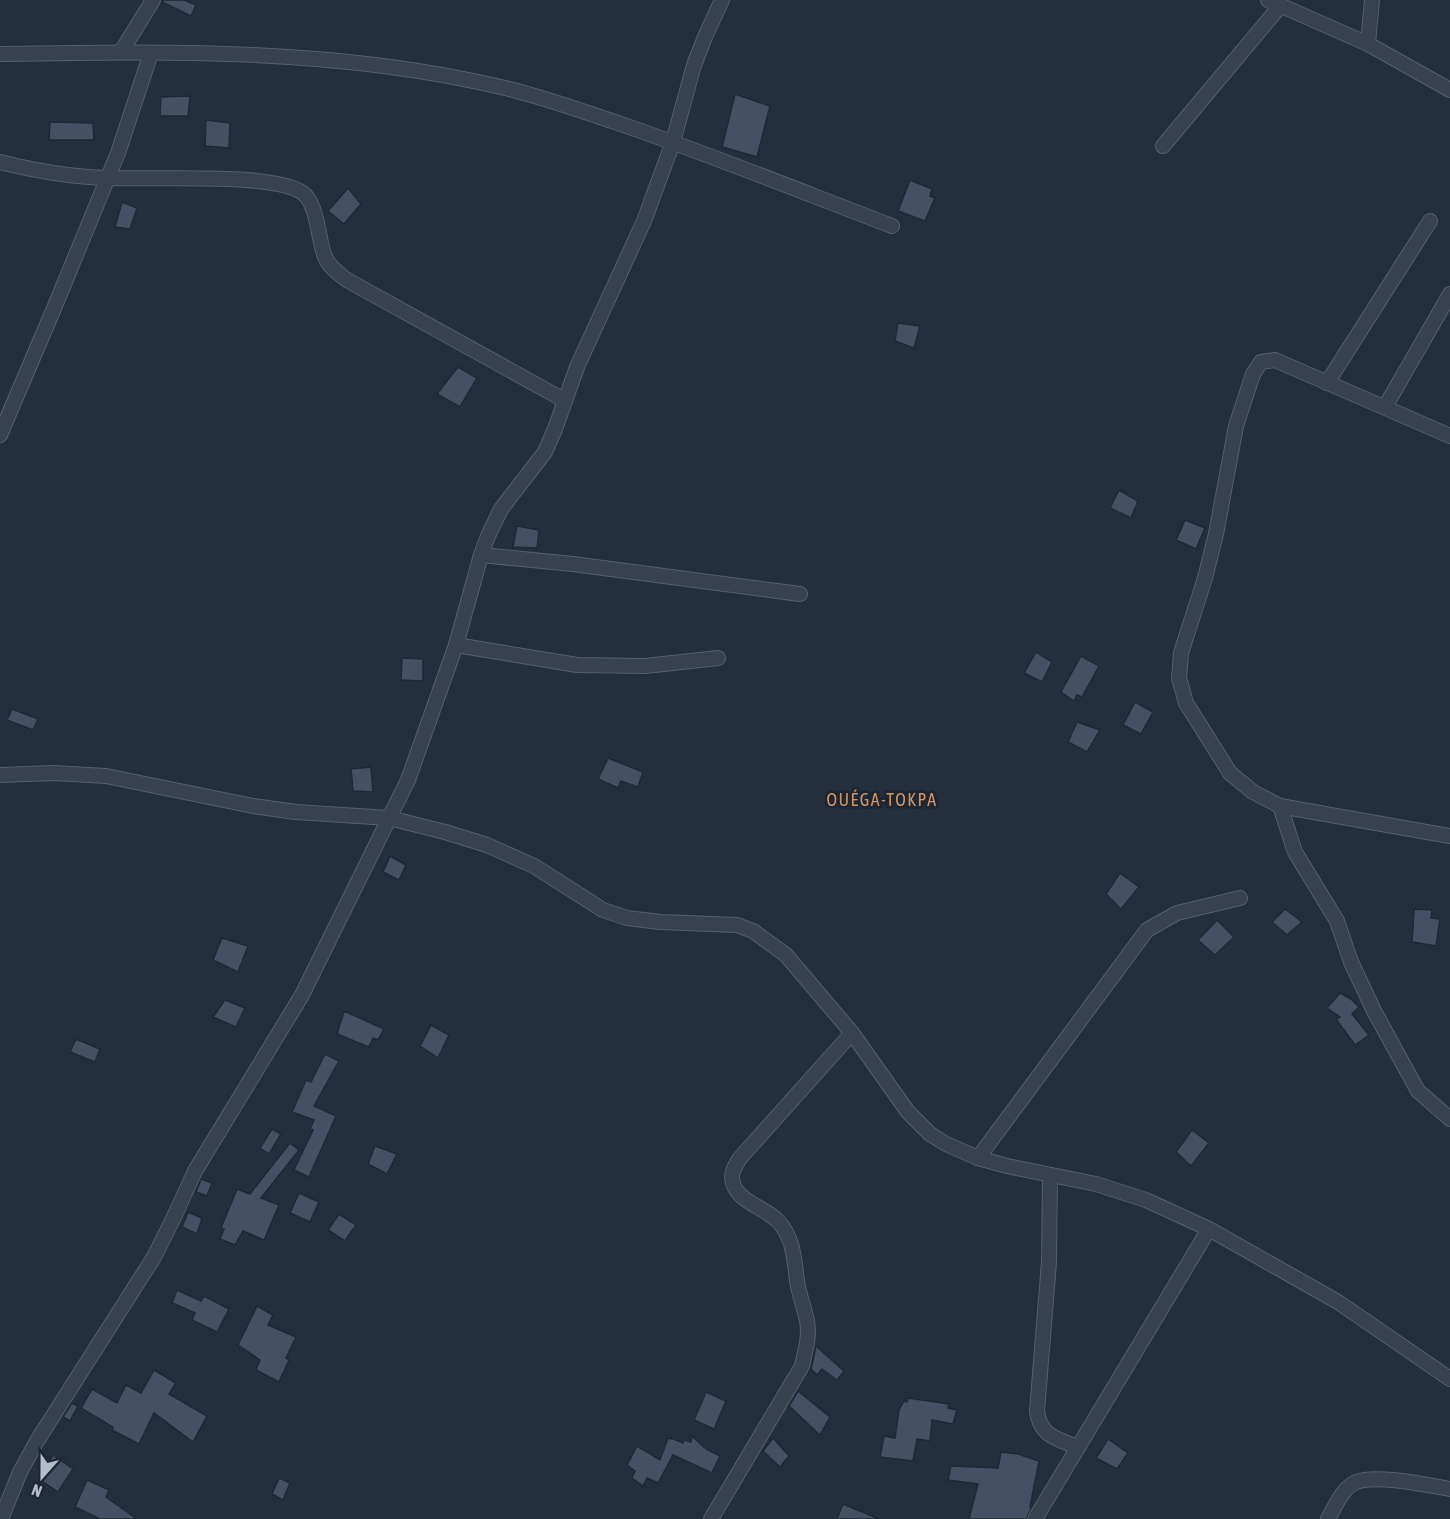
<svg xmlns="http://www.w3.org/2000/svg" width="1450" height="1519" font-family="'Asap Condensed',sans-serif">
<rect width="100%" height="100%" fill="#242f3e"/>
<g fill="#455162" stroke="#1f2835" stroke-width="1.5">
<polygon points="162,0 184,0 196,5 191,16 162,2"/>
<polygon points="735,94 770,106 757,157 722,147"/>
<polygon points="190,96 188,116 160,116 161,97"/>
<polygon points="206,120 230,123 229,148 205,146"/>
<polygon points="50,122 93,123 94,140 49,140"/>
<polygon points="910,180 932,189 930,196 935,198 925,221 898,211"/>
<polygon points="348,188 361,204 344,224 328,211"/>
<polygon points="122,202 137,208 130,229 115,227"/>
<polygon points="898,323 920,326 914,348 895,341"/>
<polygon points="458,367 477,378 460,407 437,394"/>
<polygon points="1119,490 1138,501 1131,518 1110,508"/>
<polygon points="1185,520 1205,528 1196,549 1176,540"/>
<polygon points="517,526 539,530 537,548 513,547"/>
<polygon points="1036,652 1052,662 1042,682 1024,673"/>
<polygon points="1081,656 1099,666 1082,697 1077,695 1074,701 1061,692"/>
<polygon points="402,658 423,659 423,681 401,680"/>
<polygon points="1135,702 1153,712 1141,734 1123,725"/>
<polygon points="12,709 38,719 33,730 7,720"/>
<polygon points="1077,722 1100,730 1087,752 1068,742"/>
<polygon points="608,758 643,772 638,787 621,781 618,788 598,779"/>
<polygon points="371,767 373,792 353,791 351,769"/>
<polygon points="390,856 406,865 399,880 383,872"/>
<polygon points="1120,873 1139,887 1121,909 1106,894"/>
<polygon points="1285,909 1302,922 1287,935 1272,922"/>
<polygon points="1414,909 1432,910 1431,918 1440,919 1436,946 1412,942"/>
<polygon points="1217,920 1234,937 1215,955 1198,940"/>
<polygon points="222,938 248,946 238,972 213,960"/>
<polygon points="1340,993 1351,999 1359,1007 1352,1014 1369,1035 1355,1045 1336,1019 1340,1017 1327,1008"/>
<polygon points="225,1000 245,1008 236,1027 213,1017"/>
<polygon points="344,1011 384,1029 378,1040 373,1038 369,1047 337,1034"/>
<polygon points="431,1025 449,1035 438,1058 420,1046"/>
<polygon points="76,1039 100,1049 95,1062 70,1052"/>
<polygon points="325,1054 339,1061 314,1106 336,1116 309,1177 294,1170 313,1130 310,1129 314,1120 292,1112 306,1080 311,1082"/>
<polygon points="272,1129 281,1134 269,1154 260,1148"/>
<polygon points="1192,1130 1209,1143 1191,1166 1176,1152"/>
<polygon points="290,1143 299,1150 261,1198 279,1205 264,1240 243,1231 235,1245 220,1239 224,1229 221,1228 237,1189 250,1194"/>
<polygon points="375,1146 397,1154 387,1174 368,1164"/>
<polygon points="201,1179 212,1183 207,1196 196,1192"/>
<polygon points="299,1193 319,1202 310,1222 290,1213"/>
<polygon points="188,1212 202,1218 197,1234 182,1227"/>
<polygon points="339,1214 356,1225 345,1241 328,1230"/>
<polygon points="177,1290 201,1301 204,1296 229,1309 217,1332 192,1320 195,1313 172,1303"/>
<polygon points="257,1306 273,1315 268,1325 296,1337 286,1358 289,1360 279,1382 256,1370 260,1360 238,1345"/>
<polygon points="816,1346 844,1371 837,1380 822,1369 817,1375 811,1369"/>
<polygon points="154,1370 176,1383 169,1394 207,1416 193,1442 154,1413 139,1444 112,1430 113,1427 81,1408 92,1389 117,1403 126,1385 141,1393"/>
<polygon points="798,1391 830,1417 820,1435 789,1406"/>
<polygon points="706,1392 726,1401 714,1429 694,1420"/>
<polygon points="908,1398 949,1404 948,1408 957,1410 953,1424 932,1420 930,1441 917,1439 913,1461 880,1457 884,1436 895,1438 899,1410 904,1401 907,1402"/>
<polygon points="72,1403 78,1406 70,1421 63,1417"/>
<polygon points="692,1436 706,1449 720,1456 712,1473 673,1455 658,1483 647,1478 643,1486 632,1478 635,1471 627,1465 637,1446 660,1460 668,1438 671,1439 671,1438 683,1443 684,1440 691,1442"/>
<polygon points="773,1438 789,1456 780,1467 763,1451"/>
<polygon points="1108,1439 1128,1453 1117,1469 1096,1458"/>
<polygon points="1001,1452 1018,1454 1039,1461 1030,1507 1032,1507 1026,1519 969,1519 978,1484 948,1480 951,1466 998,1468"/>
<polygon points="53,1455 73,1469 58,1492 42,1481 48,1472 44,1469"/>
<polygon points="279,1478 290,1483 283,1500 272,1494"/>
<polygon points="87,1480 109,1490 106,1497 137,1519 100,1519 75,1507"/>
<polygon points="843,1504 879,1519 837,1519"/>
</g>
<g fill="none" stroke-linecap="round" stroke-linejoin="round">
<g stroke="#565f6c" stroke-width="16">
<g id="street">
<polyline points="1268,0 1368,44 1450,90"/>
<polyline points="1368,44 1372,0"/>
<polyline points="121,52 153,0"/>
<path d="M0 54C168 51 340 48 505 88 543 97 579 110 615 122 709 154 800 191 892 226"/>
<polyline points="1163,146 1281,5"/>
<path d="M0 162C36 171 71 177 108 178 149 180 274 172 303 193 318 205 318 240 325 257 329 267 339 274 347 280L564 400"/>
<polyline points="1327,383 1430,221"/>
<polyline points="1385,407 1450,294"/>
<polyline points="0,435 55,306 118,153 151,53"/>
<polyline points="1450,436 1275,360 1261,362 1253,374 1236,426 1216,534 1205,578 1181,653 1179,678 1186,703 1230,773 1253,792 1280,806 1450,836"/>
<polyline points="481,555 573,564 800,594"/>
<polyline points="456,645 577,665 645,666 718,658"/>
<polyline points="0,775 54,773 106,776 253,806 296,812 389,818 445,832 487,845 534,866 603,910 627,918 660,922 737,925 753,931 786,955 852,1033 908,1112 930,1134 946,1144 978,1158 1007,1166 1096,1184 1146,1200 1209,1229 1338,1302 1450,1379"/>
<polyline points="1280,806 1295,852 1337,921 1351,962 1374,1011 1418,1091 1450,1119"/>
<polyline points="978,1158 1147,930 1177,913 1240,898"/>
<path d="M1050 1175 1049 1262 1037 1411C1040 1436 1056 1438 1077 1447"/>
<polyline points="1,1519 20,1472 37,1441 154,1257 173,1219 195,1171 302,995 408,780 456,645 481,555 488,536 501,509 545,452 555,429 577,367 644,221 673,142 694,65 705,37 722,0"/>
<path d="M711 1519 802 1366C805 1352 810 1336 807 1321 804 1307 799 1294 797 1281 794 1258 794 1239 778 1221 766 1208 738 1202 733 1183 730 1173 735 1166 740 1158L852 1033"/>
<polyline points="1035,1519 1209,1229"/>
<path d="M1328 1519C1335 1507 1342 1488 1356 1482 1377 1474 1427 1485 1450 1489"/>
</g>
</g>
<use href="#street" stroke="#38414e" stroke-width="14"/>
</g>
<g text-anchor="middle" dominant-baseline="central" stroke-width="6" stroke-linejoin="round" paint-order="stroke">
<g font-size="18" letter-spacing="1.5" fill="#d59563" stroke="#1d2633">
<text x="882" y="799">OUÉGA-TOKPA</text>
</g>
</g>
<g transform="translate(42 1477) rotate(201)" stroke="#1d2633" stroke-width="4.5" paint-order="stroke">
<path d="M0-4.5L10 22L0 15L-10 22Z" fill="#b4bcc9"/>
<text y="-9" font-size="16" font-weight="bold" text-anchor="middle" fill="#b4bcc9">N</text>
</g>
</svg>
